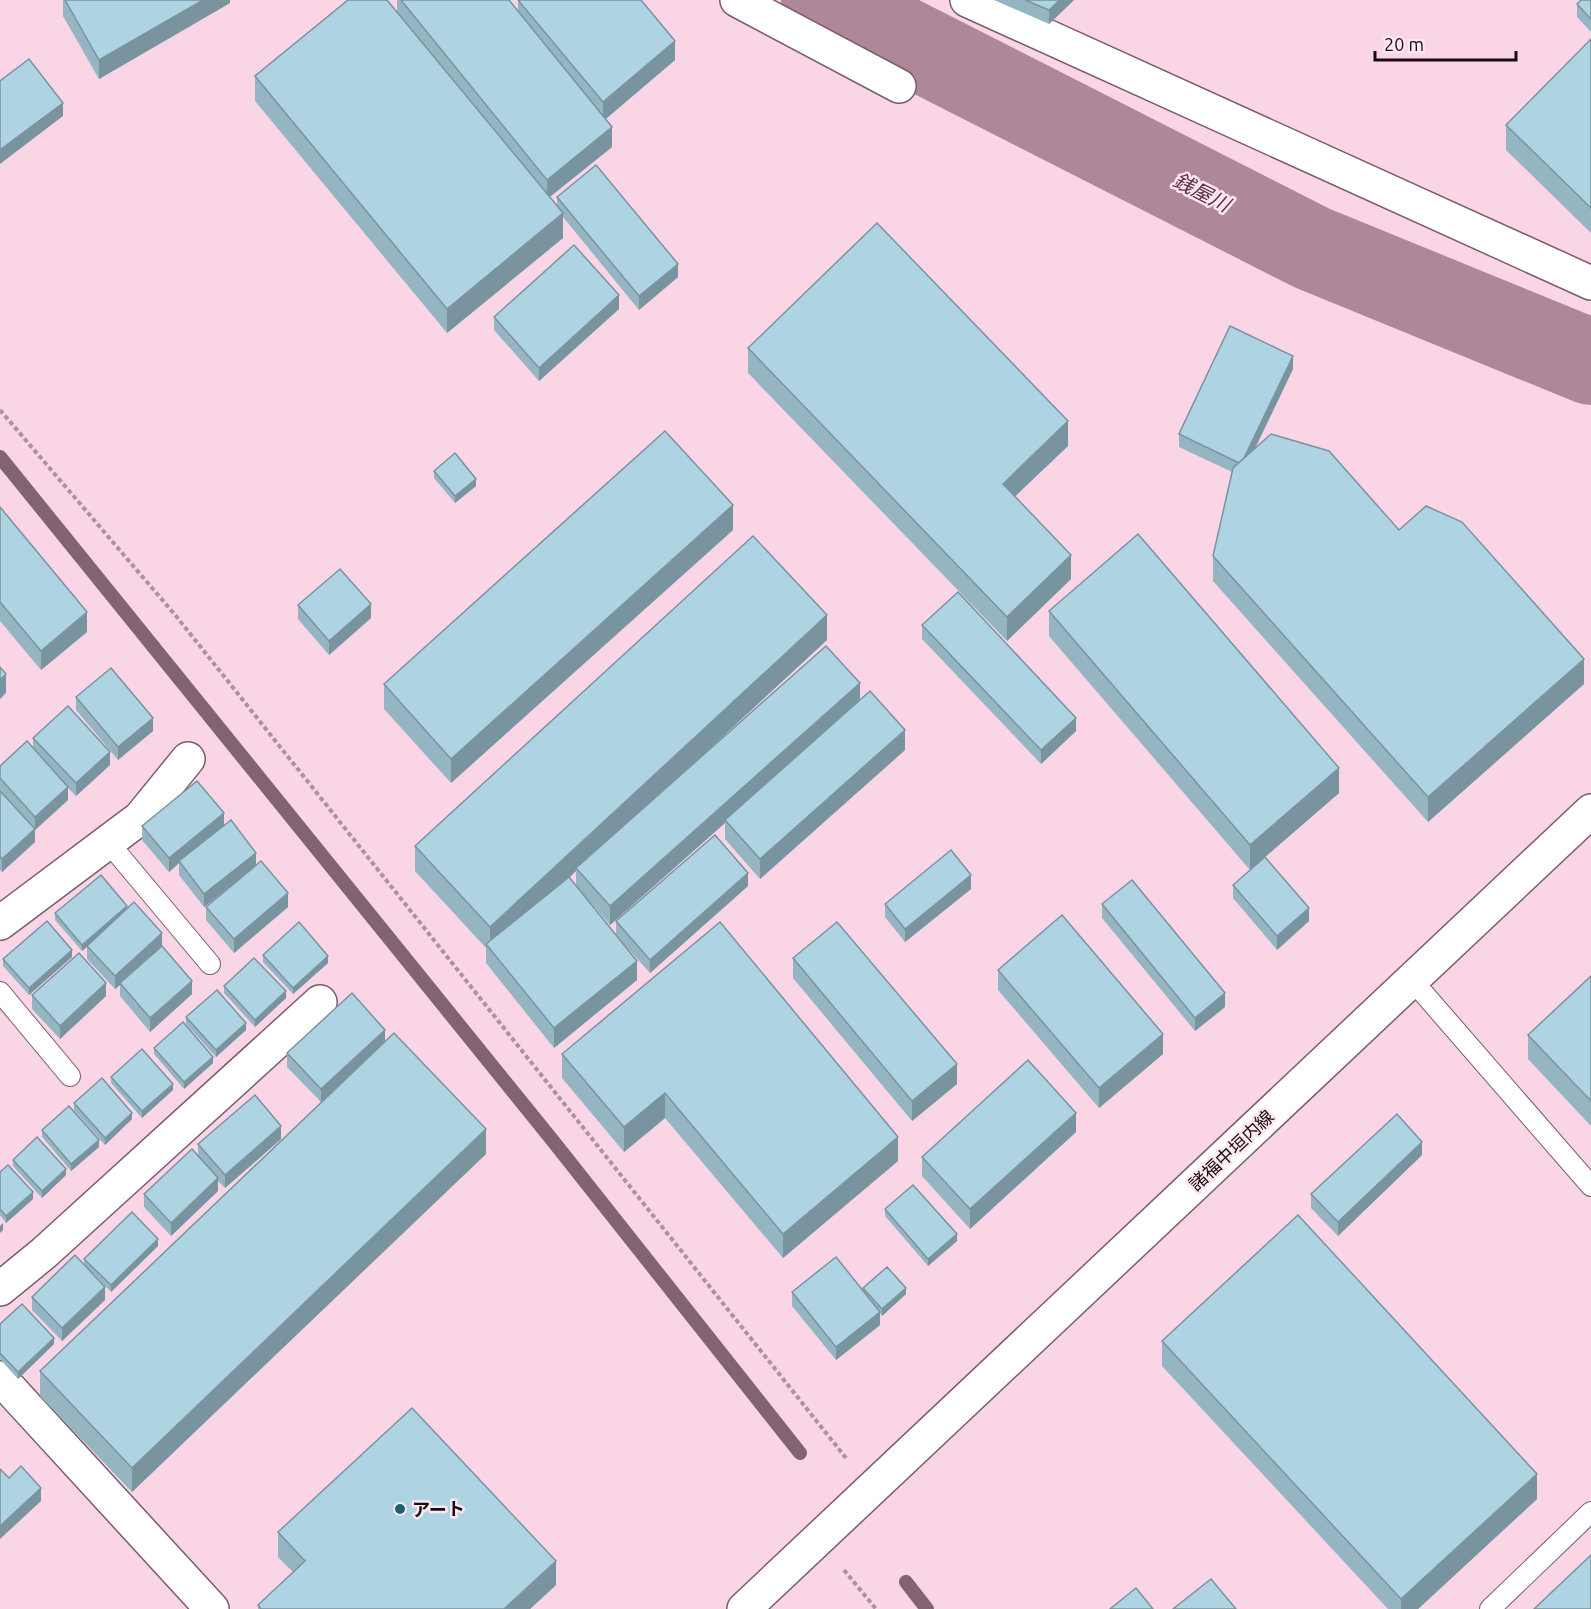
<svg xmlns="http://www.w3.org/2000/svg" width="1591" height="1609" font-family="Ubuntu,'Noto Sans JP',sans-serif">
<rect width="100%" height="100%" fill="#fad5e6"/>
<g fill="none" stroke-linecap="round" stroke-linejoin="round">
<g stroke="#816372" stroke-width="14">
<polyline points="0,457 553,1141 800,1453"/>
<polyline points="906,1582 927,1609"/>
</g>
<polyline stroke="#ae889a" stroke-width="86" points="824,0 1312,248 1591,362"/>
<g stroke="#7b5c6b" stroke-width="22">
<g id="lane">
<polyline points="108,842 210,964"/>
<polyline points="1412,980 1591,1186"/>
<polyline points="0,992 70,1076"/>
<polyline points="1490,1609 1591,1512"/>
</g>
</g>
<g stroke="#7b5c6b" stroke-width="36">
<g id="street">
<polyline points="737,0 899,86"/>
<polyline points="967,0 1591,283"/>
<polyline points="0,923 140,818 188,759"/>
<polyline points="0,1289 44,1253 320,1002"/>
<polyline points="0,1378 212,1609"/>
</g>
</g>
<g stroke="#7b5c6b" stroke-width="36">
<polyline id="secondary" points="744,1609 1591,811"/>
</g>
<g stroke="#ae919e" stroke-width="4" stroke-dasharray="4.5 3" stroke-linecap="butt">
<polyline points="0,410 176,616 846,1458"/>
<polyline points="844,1570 876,1609"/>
</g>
<use href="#lane" stroke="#fff" stroke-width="20"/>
<use href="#street" stroke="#fff" stroke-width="33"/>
<use href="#secondary" stroke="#fff" stroke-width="33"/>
</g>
<g fill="#96b5c3" fill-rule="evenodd">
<polygon points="63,0 230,0 230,3 99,79 63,16"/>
<polygon points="397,0 509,0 518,11 518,0 675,60 606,119 612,147 550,197 557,206 557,197 678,277 639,310 563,217 563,238 447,333 255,101 255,76 397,12"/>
<polygon points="994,0 1074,0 1049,24"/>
<polygon points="1591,0 1591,32 1577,17 1577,4"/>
<polygon points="1591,39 1591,233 1506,150 1506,125"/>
<polygon points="619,309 539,381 494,330 494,317"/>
<polygon points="748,348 1068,446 1015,496 1071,579 1007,641 748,373"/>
<polygon points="1293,369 1256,447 1399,530 1584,684 1428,822 1213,581 1213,556 1232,472 1179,447 1179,434"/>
<polygon points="434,471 476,486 455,503 434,478"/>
<polygon points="0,507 87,632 41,670 0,621"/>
<polygon points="733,530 451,783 384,709 384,684"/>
<polygon points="298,605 371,618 329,655 298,619"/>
<polygon points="1049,611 1339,793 1265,857 1309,921 1277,950 1233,898 1233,885 1250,870 1049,636"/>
<polygon points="922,625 1076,731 1041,764 922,639"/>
<path d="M827 640 680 776 860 700 905 750 760 879 725 839V823L610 925 592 904 637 980 554 1048 486 963V948L415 871V846ZM576 871V886L570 877Z"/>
<polygon points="76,697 153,731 118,760 76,710"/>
<polygon points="33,738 110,765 76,796 68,788 68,800 35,830 35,842 2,872 0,870 0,766 33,748"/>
<polygon points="142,826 224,826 288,907 234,953 206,920 206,907 252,869 204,907 179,875 179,863 169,872 142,840"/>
<polygon points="748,886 650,973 616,935 616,921"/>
<polygon points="971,889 905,942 885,917 885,904"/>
<polygon points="1102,904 1225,1007 1195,1031 1102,918"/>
<polygon points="127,908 162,946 148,959 192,994 150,1032 120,996 120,985 115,989 87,959 87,947 82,951 55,920 55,913"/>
<polygon points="263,955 328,963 293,994 263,962"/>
<polygon points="72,957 29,995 3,966 3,959"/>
<polygon points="793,958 957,1084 912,1121 793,978"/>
<polygon points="998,970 1163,1054 1099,1108 998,990"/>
<polygon points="1591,976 1591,1126 1528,1059 1528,1035"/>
<polygon points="224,986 286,998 255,1027 224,993"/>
<polygon points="32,995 106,996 60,1039 32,1009"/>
<polygon points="186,1017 246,1030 216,1057 186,1024"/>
<polygon points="385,1041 486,1154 132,1492 40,1396 40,1371 321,1102 287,1067 287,1053"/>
<polygon points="154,1048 213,1063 184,1089 154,1054"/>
<polygon points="562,1054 898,1161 783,1258 665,1118 624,1152 562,1078"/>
<polygon points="111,1077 173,1090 142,1118 111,1083"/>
<polygon points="74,1103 132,1119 105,1145 74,1110"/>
<polygon points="42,1130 99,1147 71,1171 42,1137"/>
<polygon points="1076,1132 970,1229 922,1176 922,1157"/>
<polygon points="281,1139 225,1188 218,1181 218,1191 171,1236 144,1207 144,1194 198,1156 198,1144"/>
<polygon points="1422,1155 1338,1236 1311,1208 1311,1194"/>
<polygon points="13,1160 66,1175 42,1198 13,1166"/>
<polygon points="0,1172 33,1199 6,1223 0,1215"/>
<polygon points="885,1209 957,1241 928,1266 885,1216"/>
<polygon points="158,1246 111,1292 93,1273 105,1300 62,1341 32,1310 32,1297 84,1265 84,1259"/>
<polygon points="863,1288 906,1294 882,1316 880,1313 880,1325 836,1360 792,1306 792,1292 863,1291"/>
<polygon points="0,1324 54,1344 18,1379 0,1359"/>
<polygon points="1162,1341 1537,1499 1418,1609 1388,1609 1162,1366"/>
<polygon points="278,1532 556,1585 530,1609 258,1609 258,1605 293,1572 278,1557"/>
</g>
<g fill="#7a949f">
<polygon points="203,0 230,0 230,3 99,79 99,60"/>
<polygon points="1060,0 1074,0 1049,24 1049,10"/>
<polygon points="675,41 675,60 603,121 603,102"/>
<polygon points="63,103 63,116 0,164 0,150"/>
<polygon points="612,127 612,147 547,199 547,180"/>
<polygon points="563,213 563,238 447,333 447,309"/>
<polygon points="678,264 678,277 639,310 639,296"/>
<polygon points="619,295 619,309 539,381 539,368"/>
<polygon points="1293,356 1293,369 1241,477 1241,464"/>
<polygon points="1068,421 1068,446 1003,508 1003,484"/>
<polygon points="476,479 476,486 455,503 455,496"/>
<polygon points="733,505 733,530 451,783 451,759"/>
<polygon points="1071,555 1071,579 1007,641 1007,617"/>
<polygon points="371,604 371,618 329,655 329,641"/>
<polygon points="87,612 87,632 41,670 41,651"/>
<polygon points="827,615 827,640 578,870 576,868 576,871 491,950 490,949 490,927"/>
<polygon points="1584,659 1584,684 1428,822 1428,797"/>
<polygon points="6,674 6,693 0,699 0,680"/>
<polygon points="860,683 860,702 725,820 725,823 610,925 610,906"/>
<polygon points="153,718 153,731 118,760 118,747"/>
<polygon points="1076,718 1076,731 1041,764 1041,750"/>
<polygon points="905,730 905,750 760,879 760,859"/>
<polygon points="110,752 110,765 76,796 76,783"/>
<polygon points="1339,768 1339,793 1250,870 1250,845"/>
<polygon points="68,787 68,800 35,830 35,817"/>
<polygon points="224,813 224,826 179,861 179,863 169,872 169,858"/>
<polygon points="35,829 35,842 2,872 2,859"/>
<polygon points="256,853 256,866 204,907 204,894"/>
<polygon points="748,873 748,886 650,973 650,960"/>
<polygon points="971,875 971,889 905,942 905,929"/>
<polygon points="288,893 288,907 234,953 234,939"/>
<polygon points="127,906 127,912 82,951 82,945"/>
<polygon points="1309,908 1309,921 1277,950 1277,936"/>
<polygon points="162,933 162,946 120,984 120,983 120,985 115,989 115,976"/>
<polygon points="72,950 72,957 29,995 29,988"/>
<polygon points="328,956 328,963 293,994 293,988"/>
<polygon points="637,961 637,980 554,1048 554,1028"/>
<polygon points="192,981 192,994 150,1032 150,1018"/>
<polygon points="106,983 106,996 60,1039 60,1026"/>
<polygon points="286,991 286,998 255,1027 255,1020"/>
<polygon points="1225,993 1225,1007 1195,1031 1195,1018"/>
<polygon points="246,1023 246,1030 216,1057 216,1050"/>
<polygon points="385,1030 385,1043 321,1102 321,1089"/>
<polygon points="1163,1034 1163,1054 1099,1108 1099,1088"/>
<polygon points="213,1057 213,1063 184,1089 184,1082"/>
<polygon points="957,1064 957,1084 912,1121 912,1101"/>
<polygon points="173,1084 173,1090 142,1118 142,1111"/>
<polygon points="665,1093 665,1118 624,1152 624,1127"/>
<polygon points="132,1113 132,1119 105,1145 105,1138"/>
<polygon points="1076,1113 1076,1132 970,1229 970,1209"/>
<polygon points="281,1126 281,1139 225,1188 225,1175"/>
<polygon points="486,1129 486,1154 132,1492 132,1468"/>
<polygon points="898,1137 898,1161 783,1258 783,1234"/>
<polygon points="99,1140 99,1147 71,1171 71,1164"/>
<polygon points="1422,1142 1422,1155 1338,1236 1338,1222"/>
<polygon points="66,1169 66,1175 42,1198 42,1191"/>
<polygon points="218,1178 218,1191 171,1236 171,1223"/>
<polygon points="33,1192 33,1199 6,1223 6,1216"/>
<polygon points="3,1223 3,1230 0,1233 0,1226"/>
<polygon points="957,1234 957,1241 928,1266 928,1259"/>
<polygon points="158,1239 158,1246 111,1292 111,1285"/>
<polygon points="105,1287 105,1300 62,1341 62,1328"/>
<polygon points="906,1288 906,1294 882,1316 882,1309"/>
<polygon points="880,1312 880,1325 836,1360 836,1347"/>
<polygon points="54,1338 54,1344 18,1379 18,1372"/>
<polygon points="1537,1474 1537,1499 1418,1609 1401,1609 1401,1599"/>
<polygon points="41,1488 41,1501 0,1539 0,1526"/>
<polygon points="556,1561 556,1585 530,1609 504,1609"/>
</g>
<g fill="#aed3e3" stroke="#7a949f" stroke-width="1.5">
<polygon points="65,0 203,0 99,60"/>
<polygon points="348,0 387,0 563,213 447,309 255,76"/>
<polygon points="401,0 509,0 612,127 547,180"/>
<polygon points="518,0 641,0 675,41 603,102"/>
<polygon points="1025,0 1060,0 1049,10"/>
<polygon points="1581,0 1591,0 1591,19 1577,4"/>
<polygon points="1591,39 1591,208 1506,125"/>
<polygon points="29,59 63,103 0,150 0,81"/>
<polygon points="596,165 678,264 639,296 557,197"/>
<polygon points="877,223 1068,421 1003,484 1071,555 1007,617 748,348"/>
<polygon points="574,245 619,295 539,368 494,317"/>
<polygon points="1230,326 1293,356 1244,458 1239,463 1179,434"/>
<polygon points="665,431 733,505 451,759 384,684"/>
<polygon points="1271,434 1329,451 1399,530 1426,506 1462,522 1584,659 1428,797 1213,556 1233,468"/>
<polygon points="455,453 476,479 455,496 434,471"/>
<polygon points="0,507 87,612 41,651 0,602"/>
<polygon points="1138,534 1339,768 1250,845 1049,611"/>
<polygon points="753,536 827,615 490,927 415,846"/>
<polygon points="340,569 371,604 329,641 298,605"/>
<polygon points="958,592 1076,718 1041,750 922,625"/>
<polygon points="826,646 860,683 610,906 576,868"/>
<polygon points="0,667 6,674 0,680"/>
<polygon points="111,668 153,718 118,747 76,697"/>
<polygon points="870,691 905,730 760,859 725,820"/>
<polygon points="68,706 110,752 76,783 33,738"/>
<polygon points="27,741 68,787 35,817 0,778 0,766"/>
<polygon points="197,781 224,813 169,858 142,826"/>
<polygon points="0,791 35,829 2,859 0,856"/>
<polygon points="231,820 256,853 204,894 179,861"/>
<polygon points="715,835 748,873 650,960 616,921"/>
<polygon points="951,850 971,875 905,929 885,904"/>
<polygon points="1265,857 1309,908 1277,936 1233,885"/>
<polygon points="261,861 288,893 234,939 206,907"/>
<polygon points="101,875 127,906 82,945 55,913"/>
<polygon points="569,877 637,961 554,1028 486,944"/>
<polygon points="1132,880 1225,993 1195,1018 1102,904"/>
<polygon points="134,902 162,933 115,976 87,946"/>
<polygon points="1062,915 1163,1034 1099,1088 998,970"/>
<polygon points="47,921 72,950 29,988 3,959"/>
<polygon points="299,922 328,956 293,988 263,955"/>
<polygon points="720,922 898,1137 783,1234 665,1093 624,1127 562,1054"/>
<polygon points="837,922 957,1064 912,1101 793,958"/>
<polygon points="162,946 192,981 150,1018 120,983"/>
<polygon points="79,953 106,983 60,1026 32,995"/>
<polygon points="254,958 286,991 255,1020 224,986"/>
<polygon points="1591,976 1591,1101 1528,1035"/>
<polygon points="217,990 246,1023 216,1050 186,1017"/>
<polygon points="352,993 385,1030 321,1089 287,1053"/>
<polygon points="183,1022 213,1057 184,1082 154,1048"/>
<polygon points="394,1033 486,1129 132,1468 40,1371"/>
<polygon points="142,1049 173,1084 142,1111 111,1077"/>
<polygon points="1028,1060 1076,1113 970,1209 922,1157"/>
<polygon points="102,1078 132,1113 105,1138 74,1103"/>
<polygon points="255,1095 281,1126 225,1175 198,1144"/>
<polygon points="69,1106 99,1140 71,1164 42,1130"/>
<polygon points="1397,1114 1422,1142 1338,1222 1311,1194"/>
<polygon points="37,1137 66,1169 42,1191 13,1160"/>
<polygon points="192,1149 218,1178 171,1223 144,1194"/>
<polygon points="8,1165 33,1192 6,1216 0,1209 0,1172"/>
<polygon points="913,1185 957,1234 928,1259 885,1209"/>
<polygon points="132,1212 158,1239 111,1285 84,1259"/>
<polygon points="1298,1215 1537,1474 1401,1599 1162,1341"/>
<polygon points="75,1255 105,1287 62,1328 32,1297"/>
<polygon points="836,1257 880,1312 836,1347 792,1292"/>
<polygon points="887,1267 906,1288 882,1309 863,1288"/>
<polygon points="22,1304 54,1338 18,1372 0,1353 0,1324"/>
<polygon points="412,1408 556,1561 504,1609 261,1609 258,1605 305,1561 278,1532"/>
<polygon points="21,1466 41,1488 0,1526 0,1469 9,1478"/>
<polygon points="1591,1555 1591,1609 1534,1609"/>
<polygon points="1211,1579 1236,1609 1173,1609"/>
<polygon points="1136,1588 1153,1609 1110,1609"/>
</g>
<circle fill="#205e75" stroke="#fde7f1" stroke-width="2" cx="400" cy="1509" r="6"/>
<g text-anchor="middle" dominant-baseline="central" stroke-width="5" stroke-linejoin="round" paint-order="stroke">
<g font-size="18" fill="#190d13" stroke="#fde7f1">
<text transform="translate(1231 1150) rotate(-43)">諸福中垣内線</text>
</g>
<g font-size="18" font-weight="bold" fill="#190d13" stroke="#fde7f1" text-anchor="start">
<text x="412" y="1509">アート</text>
</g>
<g font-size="20" font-style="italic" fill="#5f2c47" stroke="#fde7f1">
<text transform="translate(1202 192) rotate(27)">銭屋川</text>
</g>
</g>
<path d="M1375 51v9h141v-9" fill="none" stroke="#190d13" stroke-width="3"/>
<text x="1384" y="51" font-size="18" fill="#190d13" stroke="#fde7f1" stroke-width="4.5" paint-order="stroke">20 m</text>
</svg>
